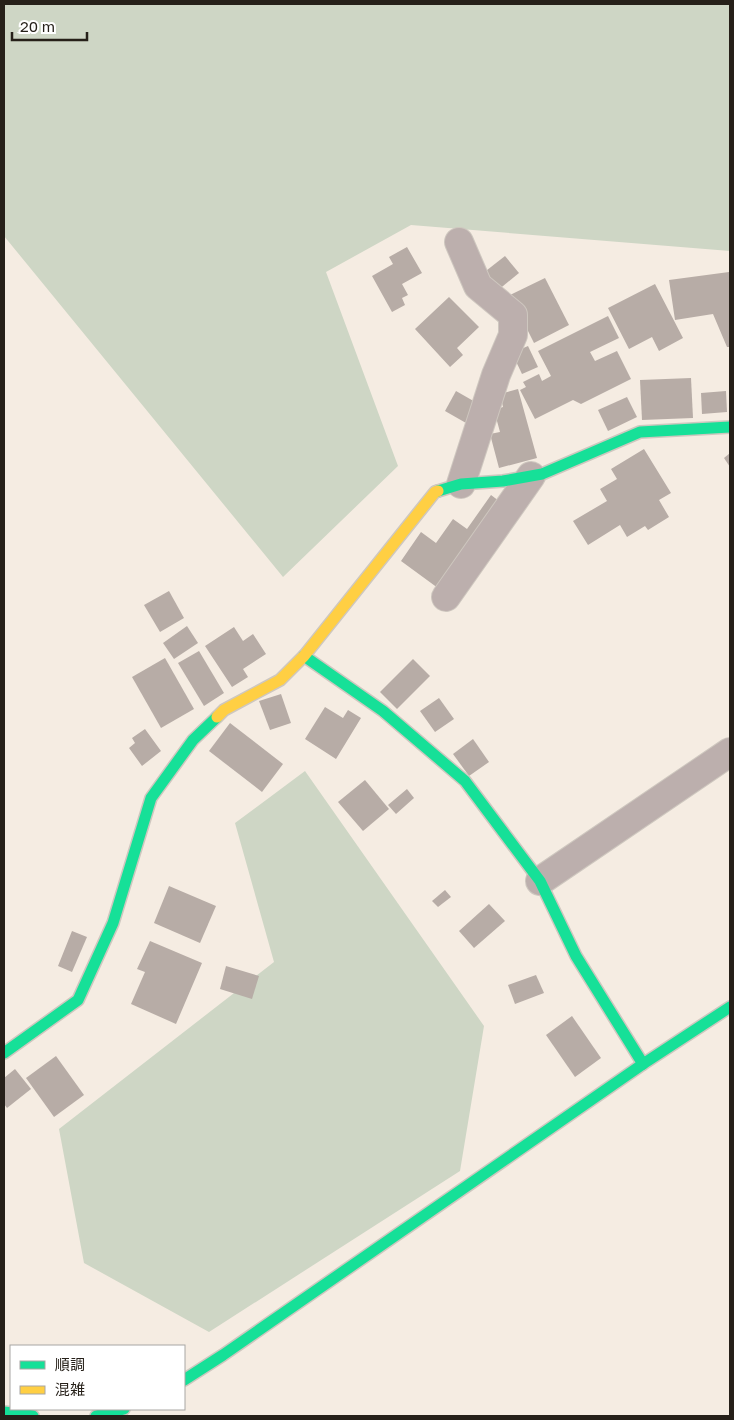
<svg xmlns="http://www.w3.org/2000/svg" width="734" height="1420" font-family="'Golos Text','Noto Sans JP',sans-serif">
<rect width="100%" height="100%" fill="#f5ece2"/>
<g fill="#ced6c5">
<polygon points="4,4 730,4 730,251 411,225 326,272 398,466 283,577 4,236"/>
<polygon points="305,771 484,1026 460,1171 209,1332 84,1263 59,1129 274,962 235,823"/>
</g>
<g fill="#b7aca6">
<polygon points="407,247 422,273 402,284 408,295 402,298 405,305 392,312 372,276 393,264 389,257"/>
<polygon points="505,256 519,273 497,291 482,274"/>
<polygon points="729,272 730,283 730,347 727,347 713,314 675,320 669,280"/>
<polygon points="545,278 569,325 534,343 510,295"/>
<polygon points="655,284 683,338 659,351 652,337 629,349 608,308"/>
<polygon points="449,297 479,327 457,348 463,355 450,367 415,329"/>
<polygon points="608,316 619,338 590,352 595,361 617,351 631,379 581,404 573,400 535,419 520,390 526,387 523,382 539,374 542,381 551,376 538,351"/>
<polygon points="528,346 538,367 522,374 512,353"/>
<polygon points="691,378 693,418 642,420 640,380"/>
<polygon points="518,389 537,458 499,468 490,434 500,432 494,410 503,407 500,394"/>
<polygon points="456,391 477,403 466,423 445,411"/>
<polygon points="726,391 727,412 702,414 701,393"/>
<polygon points="627,397 637,417 608,431 598,410"/>
<polygon points="644,449 671,493 659,500 669,517 648,530 645,526 627,537 620,525 588,545 573,521 607,501 600,489 617,479 611,469"/>
<polygon points="730,453 730,467 724,458"/>
<polygon points="491,495 503,504 442,591 401,561 421,532 436,543 453,519 467,529"/>
<polygon points="169,591 184,618 160,632 144,605"/>
<polygon points="187,626 198,643 174,659 163,643"/>
<polygon points="234,627 243,641 253,634 266,654 243,669 248,677 232,687 205,646"/>
<polygon points="199,651 224,693 204,706 178,663"/>
<polygon points="165,658 194,709 161,728 132,677"/>
<polygon points="413,659 430,676 397,709 380,692"/>
<polygon points="281,694 291,723 270,730 259,701"/>
<polygon points="439,698 454,719 435,732 420,711"/>
<polygon points="325,707 343,718 348,710 361,718 336,759 305,739"/>
<polygon points="230,723 283,764 262,792 209,751"/>
<polygon points="145,729 161,751 142,766 129,748 135,743 132,738"/>
<polygon points="473,739 489,762 469,776 453,754"/>
<polygon points="365,780 389,809 363,831 338,802"/>
<polygon points="407,789 414,798 396,814 388,805"/>
<polygon points="169,886 216,906 200,943 154,923"/>
<polygon points="445,890 451,897 438,907 432,901"/>
<polygon points="489,904 505,921 474,948 459,931"/>
<polygon points="72,931 87,937 72,972 58,966"/>
<polygon points="150,941 202,963 176,1024 131,1004 145,972 137,969"/>
<polygon points="226,966 259,976 252,999 220,989"/>
<polygon points="536,975 544,993 515,1004 508,985"/>
<polygon points="572,1016 601,1058 575,1077 546,1035"/>
<polygon points="56,1056 84,1095 54,1117 26,1078"/>
<polygon points="15,1069 31,1089 7,1108 4,1104 4,1078"/>
</g>
<g fill="none" stroke-linecap="round" stroke-linejoin="round">
<g stroke="#cec7bf" stroke-width="30">
<g id="street">
<polyline points="459,242 478,286 513,315 513,335 496,375 461,484"/>
<polyline points="446,597 531,476"/>
<polyline points="540,881 730,752"/>
</g>
</g>
<g stroke="#cec7bf" stroke-width="14">
<g id="fast">
<polyline points="438,491 461,484 503,481 542,474 640,432 730,427"/>
<polyline points="304,656 383,711 465,781 540,881 576,956 643,1064"/>
<polyline points="4,1053 78,1000 113,923 151,798 193,740 217,717"/>
<polyline points="184,1380 223,1355 643,1064 730,1007"/>
<polyline points="4,1412 33,1416"/>
<polyline points="96,1416 124,1409"/>
</g>
</g>
<g stroke="#cec7bf" stroke-width="14">
<polyline id="slow" points="217,717 224,710 280,680 304,656 435,492 438,491"/>
</g>
<use href="#street" stroke="#bcafad" stroke-width="28"/>
<use href="#fast" stroke="#16e098" stroke-width="11"/>
<use href="#slow" stroke="#ffcf43" stroke-width="11"/>
</g>
<rect width="734" height="1420" fill="none" stroke="#262019" stroke-width="10"/>
<rect x="10" y="1345" width="175" height="65" fill="#ffffff" stroke="#a8a6a3"/>
<rect x="20" y="1361" width="25" height="8" fill="#16e098" stroke="#a8a6a3"/>
<text x="55" y="1370" font-size="15" fill="#262019">順調</text>
<rect x="20" y="1386" width="25" height="8" fill="#ffcf43" stroke="#a8a6a3"/>
<text x="55" y="1395" font-size="15" fill="#262019">混雑</text>
<path d="M12 32v8h75v-8" fill="none" stroke="#262019" stroke-width="2.5"/>
<text x="20" y="32" font-size="15" fill="#262019" stroke="#ffffff" stroke-width="4" paint-order="stroke">20 m</text>
</svg>
